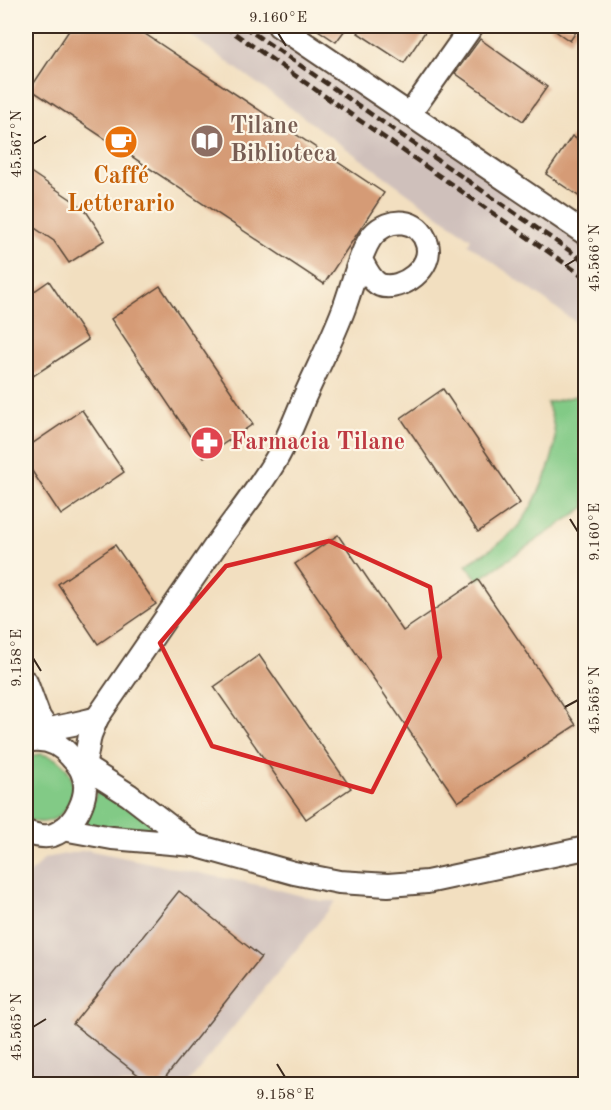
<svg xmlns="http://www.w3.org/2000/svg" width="611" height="1110" font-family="'Old Standard TT',serif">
<rect width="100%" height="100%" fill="#fcf5e5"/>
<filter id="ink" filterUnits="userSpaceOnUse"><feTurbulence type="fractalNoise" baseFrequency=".0167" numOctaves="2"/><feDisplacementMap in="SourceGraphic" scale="12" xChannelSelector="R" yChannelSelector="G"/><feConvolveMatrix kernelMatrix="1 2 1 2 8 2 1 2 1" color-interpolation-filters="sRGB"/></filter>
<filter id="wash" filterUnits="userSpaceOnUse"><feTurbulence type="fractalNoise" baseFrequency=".008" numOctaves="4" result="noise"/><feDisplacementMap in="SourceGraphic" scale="24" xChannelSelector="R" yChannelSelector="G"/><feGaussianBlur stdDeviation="1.35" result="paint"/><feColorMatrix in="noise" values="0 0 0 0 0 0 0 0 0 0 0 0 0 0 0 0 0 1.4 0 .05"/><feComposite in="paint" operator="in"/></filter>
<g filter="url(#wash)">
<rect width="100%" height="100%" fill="#f2dfc0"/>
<g fill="#cfc0bb">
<polygon points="178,26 266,26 585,240 585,329 468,244 471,239"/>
<polygon points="87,850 268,887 321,901 336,901 187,1084 26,1084 26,878 45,858"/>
</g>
<g fill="#82ca86" stroke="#5e7a52" stroke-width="1.5">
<path d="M580 395 586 399 585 507 478 580 466 565C484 553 505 542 519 525 533 509 555 460 555 439 555 426 551 414 547 403Z"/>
<path d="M40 754C96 763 72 838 26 819V757Z"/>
<polygon points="99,785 160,829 157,837 85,824"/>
</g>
<g id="blocks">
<g fill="#d59b76">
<polygon points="72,26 133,26 384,193 324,284 30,89"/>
<polygon points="312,26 348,26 336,42"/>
<polygon points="363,26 429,26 404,63 358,33"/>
<polygon points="548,26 580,26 570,41"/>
<polygon points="480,39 547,87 523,121 455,73"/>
<polygon points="572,136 586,145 586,196 583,199 546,174"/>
<polygon points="26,169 84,208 105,240 69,263 54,241 26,222"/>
<polygon points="49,281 88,340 30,378 26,371 26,297"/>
<polygon points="160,286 253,424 204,457 111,319"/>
<polygon points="443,389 520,503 478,532 401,418"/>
<polygon points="82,410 124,472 61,515 26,462 26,448"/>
<polygon points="338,535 403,631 478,580 576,725 458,802 295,564"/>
<polygon points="115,545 156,604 98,644 58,584"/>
<polygon points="259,655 351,788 306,819 214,687"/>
<polygon points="179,891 261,957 160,1084 150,1084 73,1024"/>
</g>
</g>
</g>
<g filter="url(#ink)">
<use href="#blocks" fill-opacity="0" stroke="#564536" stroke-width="1.5"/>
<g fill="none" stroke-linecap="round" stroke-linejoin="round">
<g stroke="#564536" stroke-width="26">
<g id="street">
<polyline points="279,26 586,234"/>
<polyline points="409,115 472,26"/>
<polyline points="26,682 39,717 56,742"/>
<path d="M30 739C50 725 74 726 97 718"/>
<path d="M26 741C44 737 59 742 71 757 75 761 80 767 82 772 92 794 75 827 53 835 44 838 34 835 26 832"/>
<polyline points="74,760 129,795 194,845"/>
<path d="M83 773 90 735 97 718C137 659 178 601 218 542 238 514 261 486 278 456 288 438 296 417 304 398 317 369 332 340 343 311 351 291 361 248 373 235 389 217 419 217 427 244 434 267 402 292 380 285 371 281 365 268 361 260"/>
<polyline points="63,829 112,838 194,845 294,873 339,882 388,885 427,882 586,848"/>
</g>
</g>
<use href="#street" stroke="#fff" stroke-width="22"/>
<g stroke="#3b2a1e" stroke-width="4.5" stroke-dasharray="9 4.5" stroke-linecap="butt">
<polyline points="224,26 586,278"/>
<polyline points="243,26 586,262"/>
</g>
</g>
</g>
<path fill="none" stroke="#d62828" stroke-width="4.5" stroke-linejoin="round" d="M329 541 430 587 440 657 372 792 212 746 160 643 226 566Z"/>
<path fill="none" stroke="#3b2a1e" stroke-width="2" d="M278 33 286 46M33 144 46 136M565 266 578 258M570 519 578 532M33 658 41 671M565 707 578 700M33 1027 46 1019M277 1064 285 1077"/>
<defs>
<g id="library-disc" transform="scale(1.725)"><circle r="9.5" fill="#8d6e63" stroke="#fcf5e5"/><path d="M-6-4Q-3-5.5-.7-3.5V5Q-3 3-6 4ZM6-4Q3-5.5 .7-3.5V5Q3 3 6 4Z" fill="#fff"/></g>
<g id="cafe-disc" transform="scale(1.725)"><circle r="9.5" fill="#e8710a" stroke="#fcf5e5"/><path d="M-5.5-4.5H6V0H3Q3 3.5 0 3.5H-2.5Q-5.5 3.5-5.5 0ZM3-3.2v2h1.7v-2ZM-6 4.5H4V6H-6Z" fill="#fff"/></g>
<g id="pharmacy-disc" transform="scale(1.725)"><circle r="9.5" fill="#e0444e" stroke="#fcf5e5"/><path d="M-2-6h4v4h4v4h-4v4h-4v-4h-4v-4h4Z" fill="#fff"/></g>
</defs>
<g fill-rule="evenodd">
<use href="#library-disc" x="207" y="141"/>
<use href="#cafe-disc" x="121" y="142"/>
<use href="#pharmacy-disc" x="207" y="443"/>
</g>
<g text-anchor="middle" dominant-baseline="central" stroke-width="4.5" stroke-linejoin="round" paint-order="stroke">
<g font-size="24" font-weight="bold" fill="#785e54" stroke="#fcf5e5" text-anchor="start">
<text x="230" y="127">Tilane<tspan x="230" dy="28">Biblioteca</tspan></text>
</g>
<g font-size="24" font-weight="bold" fill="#c56008" stroke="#fcf5e5">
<text x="121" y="177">Caffé<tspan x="121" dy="28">Letterario</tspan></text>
</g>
<g font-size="24" font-weight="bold" fill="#be3a42" stroke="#fcf5e5" text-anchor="start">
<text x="230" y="443">Farmacia Tilane</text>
</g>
</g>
<rect width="611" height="1110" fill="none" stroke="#fcf5e5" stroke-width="66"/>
<rect x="33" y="33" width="545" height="1044" fill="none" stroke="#3b2a1e" stroke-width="2"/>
<g font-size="15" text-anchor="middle" fill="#3b2a1e">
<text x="278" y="22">9.160°E</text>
<text transform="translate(16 144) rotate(-90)" y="5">45.567°N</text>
<text transform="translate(594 258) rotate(-90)" y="5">45.566°N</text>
<text transform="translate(594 532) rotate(-90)" y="5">9.160°E</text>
<text transform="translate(16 658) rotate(-90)" y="5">9.158°E</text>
<text transform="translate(594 700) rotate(-90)" y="5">45.565°N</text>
<text transform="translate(16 1027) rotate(-90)" y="5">45.565°N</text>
<text x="285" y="1099">9.158°E</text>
</g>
</svg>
